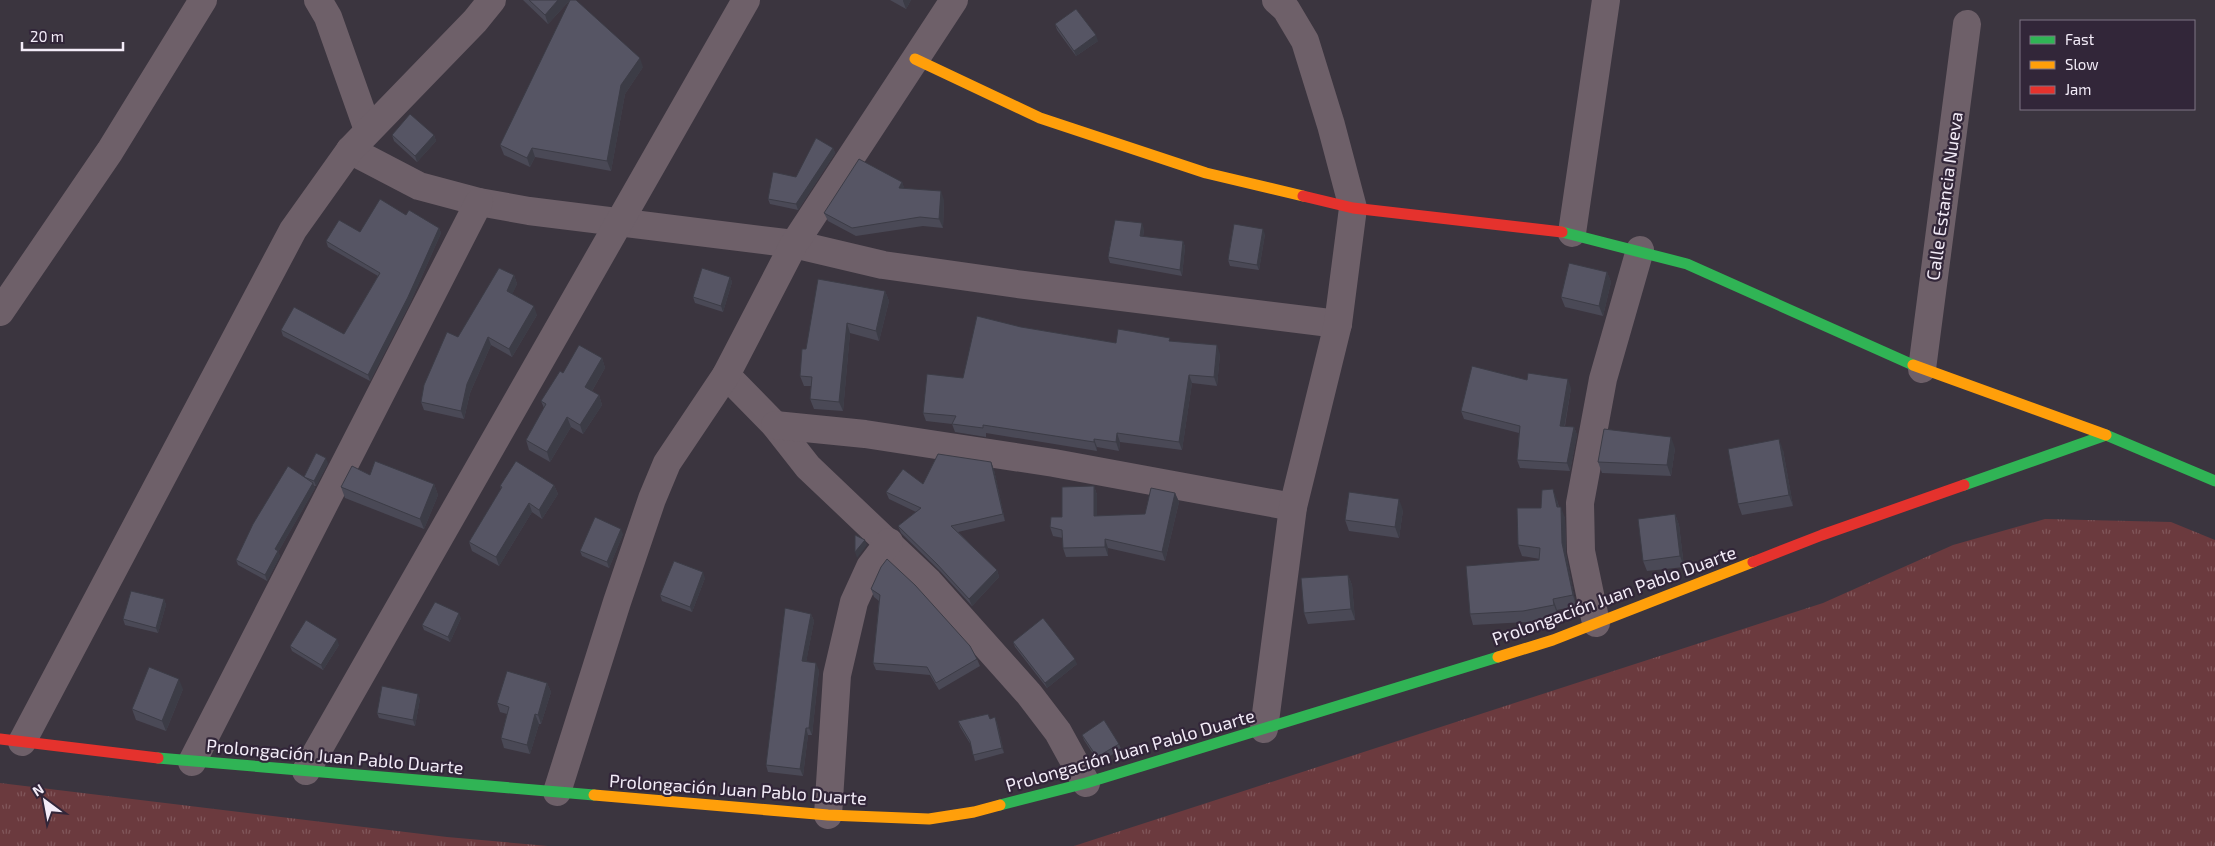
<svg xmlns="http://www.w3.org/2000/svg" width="2215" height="846" font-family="'Exo 2',sans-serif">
<defs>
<pattern id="grass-tufts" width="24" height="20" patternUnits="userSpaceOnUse" patternTransform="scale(1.25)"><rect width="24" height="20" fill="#6b3a3e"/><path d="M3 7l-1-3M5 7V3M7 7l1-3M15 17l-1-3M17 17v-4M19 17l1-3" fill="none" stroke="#81575b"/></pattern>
</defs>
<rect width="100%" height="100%" fill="#3b353f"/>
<g fill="url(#grass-tufts)">
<polygon points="2045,519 2171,522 2215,540 2215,846 1074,846 1823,603 1953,545"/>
<polygon points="0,783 447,837 548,846 0,846"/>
</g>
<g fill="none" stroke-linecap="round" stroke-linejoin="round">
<g stroke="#6e6069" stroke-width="28">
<polyline points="318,0 328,17 368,130"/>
<polyline points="350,150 419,186 479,202 529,211 794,244 883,265 1017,284 1338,324"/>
<polyline points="1572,233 1606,0"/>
<polyline points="0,312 110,151 203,0"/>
<polyline points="1922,369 1967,24"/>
<polyline points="726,375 775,425 808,467 929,582 1029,694 1058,732 1086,783"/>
<polyline points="775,425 865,434 1054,463 1293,507"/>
<polyline points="1596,623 1581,551 1580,503 1603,379 1640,250"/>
<polyline points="1264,729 1293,507 1338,324 1353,208 1331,125 1305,41 1286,9 1276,0"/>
<polyline points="22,742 293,230 350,150 475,21 492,0"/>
<polyline points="192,762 479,202"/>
<polyline points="306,771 746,0"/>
<polyline points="557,792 617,602 652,499 667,463 726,375 794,244 954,0"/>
<polyline points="828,815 837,675 854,602 870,567 889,542"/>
</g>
<g stroke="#30b455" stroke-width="11">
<polyline points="1562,232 1687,264 1913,365"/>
<polyline points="1964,485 2106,435 2215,481"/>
<polyline points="158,758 594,795"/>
<polyline points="1000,805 1086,783 1498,657"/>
</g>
<g stroke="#ff9f0a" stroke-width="11">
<polyline points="915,59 1040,118 1206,173 1303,196"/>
<polyline points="1913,365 2106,435"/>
<polyline points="1498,657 1553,640 1753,562"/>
<polyline points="594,795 828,815 929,819 974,812 1000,805"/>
</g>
<g stroke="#e5322d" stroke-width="11">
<polyline points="1303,196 1353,208 1562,232"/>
<polyline points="1753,562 1822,535 1964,485"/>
<polyline points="0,739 158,758"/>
</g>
</g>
<g fill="#4a4956">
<polygon points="523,0 570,0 548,24"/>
<polygon points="890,0 911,0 906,9"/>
<polygon points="1055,24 1098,41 1076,56 1057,30"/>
<polygon points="643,67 625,94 611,171 535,157 530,167 504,155 500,145"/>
<polygon points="392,135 434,135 436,141 417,162 394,141"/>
<polygon points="833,148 835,153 798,210 770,204 768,199"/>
<polygon points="902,182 904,188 944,200 943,228 923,226 856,236 828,221 824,213"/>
<polygon points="406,215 439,228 441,233 410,303 370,381 283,336 281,330 344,334 378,276 328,247 326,241 360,232"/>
<polygon points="1144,229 1143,237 1183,241 1185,247 1182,276 1110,263 1108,257"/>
<polygon points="1265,234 1259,270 1230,266 1228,260"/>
<polygon points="1607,272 1611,282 1603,316 1565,307 1561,297"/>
<polygon points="514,275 517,284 512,294 537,315 512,357 491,345 470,393 464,419 424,410 421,402 458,337"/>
<polygon points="730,277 732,282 723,312 695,303 693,297"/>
<polygon points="885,291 889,301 879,341 850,333 843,411 814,409 810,399 811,386 804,386 800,376 806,349"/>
<polygon points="1021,327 1116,343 1171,341 1220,354 1217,386 1192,383 1182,450 1120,442 1119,451 1097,447 1097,451 986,433 986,437 955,432 952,424 926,421 923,413"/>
<polygon points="602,358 605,368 592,391 599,395 602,405 583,434 571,427 550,462 529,450 526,440 544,408 541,401 563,373"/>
<polygon points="1527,380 1571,388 1565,426 1574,427 1577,435 1570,471 1520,468 1517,460 1519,433 1464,419 1461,411"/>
<polygon points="1675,448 1671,476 1602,473 1598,462"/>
<polygon points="1783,450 1793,506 1742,515 1738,504"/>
<polygon points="991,462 994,470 1005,521 958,532 997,570 999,577 972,606 940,571 901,533 898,526 916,512 889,499 886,492 923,484"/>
<polygon points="328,463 316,486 314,486 315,488 278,552 280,556 267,581 238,565 236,560 304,477"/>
<polygon points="370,475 434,484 438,495 424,529 345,498 341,487"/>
<polygon points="554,485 558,494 542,519 532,512 499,566 472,551 469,542 501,489 500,486"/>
<polygon points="1094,486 1097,495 1097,516 1145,514 1175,493 1179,502 1165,561 1108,548 1108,556 1066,557 1063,548 1063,538 1053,536 1050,527 1062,517"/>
<polygon points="1557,500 1559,507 1565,518 1566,554 1576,606 1557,610 1558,616 1527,622 1473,625 1470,614 1539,560 1540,559 1522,556 1518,545 1541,508"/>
<polygon points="1403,510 1399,538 1349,531 1345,520"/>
<polygon points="1675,514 1679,525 1684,567 1647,571 1643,561"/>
<polygon points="623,534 609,568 582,556 580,551"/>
<polygon points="1348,575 1352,585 1355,620 1308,624 1304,613"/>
<polygon points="705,578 692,612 662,601 660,595"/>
<polygon points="871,589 977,659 980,666 939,690 930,675 876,670 873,663 879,601 874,597"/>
<polygon points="164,599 166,605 158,633 125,625 123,619"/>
<polygon points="811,614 814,621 806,662 819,670 812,735 808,735 803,776 768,772 766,765"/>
<polygon points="461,618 450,642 424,630 422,625"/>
<polygon points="1013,642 1077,664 1047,688 1015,647"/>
<polygon points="339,645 323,670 292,651 290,646"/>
<polygon points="547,683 551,692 541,724 539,724 530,754 504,748 501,738 507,714 500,712 497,703"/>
<polygon points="183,689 166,731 136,720 132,709"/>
<polygon points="420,699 415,726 379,718 377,713"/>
<polygon points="990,719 997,723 1004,753 975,761 971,745 960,727 958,721"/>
<polygon points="1082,735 1119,744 1121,749 1099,763 1084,740"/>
</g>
<g fill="#3c3c46">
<polygon points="558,0 570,0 548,24 545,15"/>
<polygon points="903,0 911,0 906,9 903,1"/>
<polygon points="1096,35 1098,41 1076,56 1074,51"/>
<polygon points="640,58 643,67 625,94 611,171 607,161 621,85"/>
<polygon points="434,135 436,141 417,162 415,156"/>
<polygon points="532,148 535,157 530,167 527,158"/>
<polygon points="833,148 835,153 798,210 796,204"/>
<polygon points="902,182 905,190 899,188"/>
<polygon points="941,191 944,200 943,228 939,219"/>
<polygon points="1142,223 1144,229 1142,242 1140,236"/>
<polygon points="439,228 441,233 410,303 370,381 368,375"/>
<polygon points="1263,229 1265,234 1259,270 1257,265"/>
<polygon points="1183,241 1185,247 1182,276 1180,270"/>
<polygon points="1607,272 1611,282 1603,316 1599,306"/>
<polygon points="514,275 517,284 510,299 507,291"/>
<polygon points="730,277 732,282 723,312 721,306"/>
<polygon points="885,291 889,301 879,341 876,331"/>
<polygon points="534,306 537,315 512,357 509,349"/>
<polygon points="847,323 850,333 843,411 839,402"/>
<polygon points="488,337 491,345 470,393 464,419 461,411 467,384"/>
<polygon points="1217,345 1220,354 1217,386 1214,377"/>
<polygon points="602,358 605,368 589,396 585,387"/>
<polygon points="1189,375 1192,383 1182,450 1179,442"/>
<polygon points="1568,379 1571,388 1563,434 1560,426"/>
<polygon points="599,395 602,405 583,434 580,425"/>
<polygon points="567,417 571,427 550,462 547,452"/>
<polygon points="1574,427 1577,435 1570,471 1567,463"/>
<polygon points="1117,433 1120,442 1119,451 1116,442"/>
<polygon points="1671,437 1675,448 1671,476 1667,465"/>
<polygon points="1094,439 1097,447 1097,451 1094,442"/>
<polygon points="1779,439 1783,450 1793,506 1789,495"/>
<polygon points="326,458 328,463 316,486 314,481"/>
<polygon points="991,462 994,470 1005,521 1003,514"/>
<polygon points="313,483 315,488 278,552 280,556 267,581 265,575 275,549"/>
<polygon points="434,484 438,495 424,529 420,519"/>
<polygon points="554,485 558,494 542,519 539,510"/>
<polygon points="1094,486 1097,495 1097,525 1094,516"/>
<polygon points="1553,489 1557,500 1561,518 1557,507"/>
<polygon points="1175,493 1179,502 1165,561 1162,552"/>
<polygon points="1399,499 1403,510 1399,538 1395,527"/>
<polygon points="529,503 532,512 499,566 496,557"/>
<polygon points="1561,507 1565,518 1566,554 1576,606 1573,595 1562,543"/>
<polygon points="1675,514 1679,525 1684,567 1680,556"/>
<polygon points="621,529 623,534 609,568 607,562"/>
<polygon points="1105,539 1108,548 1108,556 1105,547"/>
<polygon points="865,540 867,545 857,558 855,552"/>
<polygon points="997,570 999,577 972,606 969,599"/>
<polygon points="703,572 705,578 692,612 690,607"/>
<polygon points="1348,575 1352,585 1355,620 1351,609"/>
<polygon points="164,599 166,605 158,633 156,628"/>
<polygon points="1553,599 1557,610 1558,616 1554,605"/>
<polygon points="459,613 461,618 450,642 448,637"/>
<polygon points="811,614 814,621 805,668 802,661"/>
<polygon points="337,639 339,645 323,670 321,665"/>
<polygon points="1075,659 1077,664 1047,688 1045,683"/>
<polygon points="816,663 819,670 812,735 809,728"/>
<polygon points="179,679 183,689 166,731 162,721"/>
<polygon points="547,683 551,692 541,724 538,715"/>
<polygon points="418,694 420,699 415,726 413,720"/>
<polygon points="535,714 539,724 530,754 527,745"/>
<polygon points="995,717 997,723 1004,753 1002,748"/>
<polygon points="806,728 808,735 803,776 800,769"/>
</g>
<g fill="#565564" stroke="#3c3c46">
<polygon points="529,0 558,0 545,15"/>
<polygon points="570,0 576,0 640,58 621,85 607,161 532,148 527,158 500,145"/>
<polygon points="1076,9 1096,35 1074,51 1055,24"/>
<polygon points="410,114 434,135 415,156 392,135"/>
<polygon points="816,138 833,148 796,204 768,199 773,172 796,177"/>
<polygon points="859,159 902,182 899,188 941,191 939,219 920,217 852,228 824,213"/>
<polygon points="380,199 406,215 409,210 439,228 408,297 368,375 281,330 294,307 344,334 380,273 326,241 339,220 360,232"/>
<polygon points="1115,220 1142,223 1140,236 1183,241 1180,270 1108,257"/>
<polygon points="1234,224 1263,229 1257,265 1228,260"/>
<polygon points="1569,263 1607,272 1599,306 1561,297"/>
<polygon points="499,268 514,275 507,291 534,306 509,349 488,337 467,384 461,411 421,402 424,385 447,332 458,337"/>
<polygon points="702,268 730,277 721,306 693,297"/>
<polygon points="818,279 885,291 876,331 847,323 839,402 810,399 812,377 800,376 802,349 806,349"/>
<polygon points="977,316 1021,327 1116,343 1118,329 1170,338 1169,341 1217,345 1214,377 1189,375 1179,442 1117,433 1116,442 1094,439 1094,442 983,425 983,428 952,424 956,416 923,413 927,374 963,378"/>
<polygon points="579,345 602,358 585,387 599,395 580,425 567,417 547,452 526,440 546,404 541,401 560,371 563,373"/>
<polygon points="1472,366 1527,380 1528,373 1568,379 1560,426 1574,427 1567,463 1517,460 1520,426 1461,411"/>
<polygon points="1604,429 1671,437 1667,465 1598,462"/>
<polygon points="1779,439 1789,495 1738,504 1728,449"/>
<polygon points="316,453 326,458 314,481 304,477"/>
<polygon points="938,454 991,462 1003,514 951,526 997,570 969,599 937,564 898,526 921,508 886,492 903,469 923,484"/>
<polygon points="375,461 434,484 420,519 341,487 352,466 370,475"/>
<polygon points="516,461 554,485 539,510 529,503 496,557 469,542 502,487 500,486"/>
<polygon points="288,466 313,483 275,549 278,551 265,575 236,560 253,524"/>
<polygon points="1094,486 1094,516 1145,514 1151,488 1175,493 1162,552 1105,539 1105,547 1063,548 1062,530 1050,527 1051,517 1062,517 1062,487"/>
<polygon points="1553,489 1557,507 1561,507 1562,543 1573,595 1553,599 1554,605 1523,611 1470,614 1466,566 1539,560 1540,548 1518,545 1517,508 1541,508 1542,490"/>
<polygon points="1349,492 1399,499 1395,527 1345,520"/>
<polygon points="1675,514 1680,556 1643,561 1638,519"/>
<polygon points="595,517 621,529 607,562 580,551"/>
<polygon points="855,535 865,540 855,552"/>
<polygon points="887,559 915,585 970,646 977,659 936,683 927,667 873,663 880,595 871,589 881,567"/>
<polygon points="674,561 703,572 690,607 660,595"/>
<polygon points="1348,575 1351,609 1304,613 1301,578"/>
<polygon points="131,591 164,599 156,628 123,619"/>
<polygon points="435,602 459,613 448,637 422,625"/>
<polygon points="785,608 811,614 802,661 816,663 809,728 806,728 800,769 766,765"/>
<polygon points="1043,618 1075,659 1045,683 1013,642"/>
<polygon points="306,620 337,639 321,665 290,646"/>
<polygon points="149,667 179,679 162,721 132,709"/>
<polygon points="507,671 547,683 538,715 535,714 527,745 501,738 509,707 497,703"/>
<polygon points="382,686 418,694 413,720 377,713"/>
<polygon points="988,714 990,719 995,717 1002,748 973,755 970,741 958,721"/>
<polygon points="1104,720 1119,744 1097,757 1082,735"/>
</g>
<g text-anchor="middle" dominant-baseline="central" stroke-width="4.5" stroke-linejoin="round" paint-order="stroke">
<g font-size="18" fill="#f3ecf8" stroke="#322639">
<text transform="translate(1944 196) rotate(-82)">Calle Estancia Nueva</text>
<text transform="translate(1614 595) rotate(-20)">Prolongación Juan Pablo Duarte</text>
<text transform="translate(1130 750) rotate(-16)">Prolongación Juan Pablo Duarte</text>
<text transform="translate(335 756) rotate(5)">Prolongación Juan Pablo Duarte</text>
<text transform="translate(738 789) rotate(4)">Prolongación Juan Pablo Duarte</text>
</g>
</g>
<rect x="2020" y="20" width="175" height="90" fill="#322639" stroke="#7f7585"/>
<rect x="2030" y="36" width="25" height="8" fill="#30b455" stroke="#7f7585"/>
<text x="2065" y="45" font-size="15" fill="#f3ecf8">Fast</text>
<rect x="2030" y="61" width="25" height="8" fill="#ff9f0a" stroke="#7f7585"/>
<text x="2065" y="70" font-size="15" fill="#f3ecf8">Slow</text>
<rect x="2030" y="86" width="25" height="8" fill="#e5322d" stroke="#7f7585"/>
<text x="2065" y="95" font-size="15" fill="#f3ecf8">Jam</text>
<g transform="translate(45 801) rotate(328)" stroke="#322639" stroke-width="4" paint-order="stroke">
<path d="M0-4L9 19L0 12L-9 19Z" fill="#f3ecf8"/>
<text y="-8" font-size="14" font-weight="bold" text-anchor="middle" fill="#f3ecf8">N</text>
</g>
<path d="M22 42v8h101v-8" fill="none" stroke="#f3ecf8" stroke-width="2.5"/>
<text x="30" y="42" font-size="15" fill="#f3ecf8" stroke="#322639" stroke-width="4" paint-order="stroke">20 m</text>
</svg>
